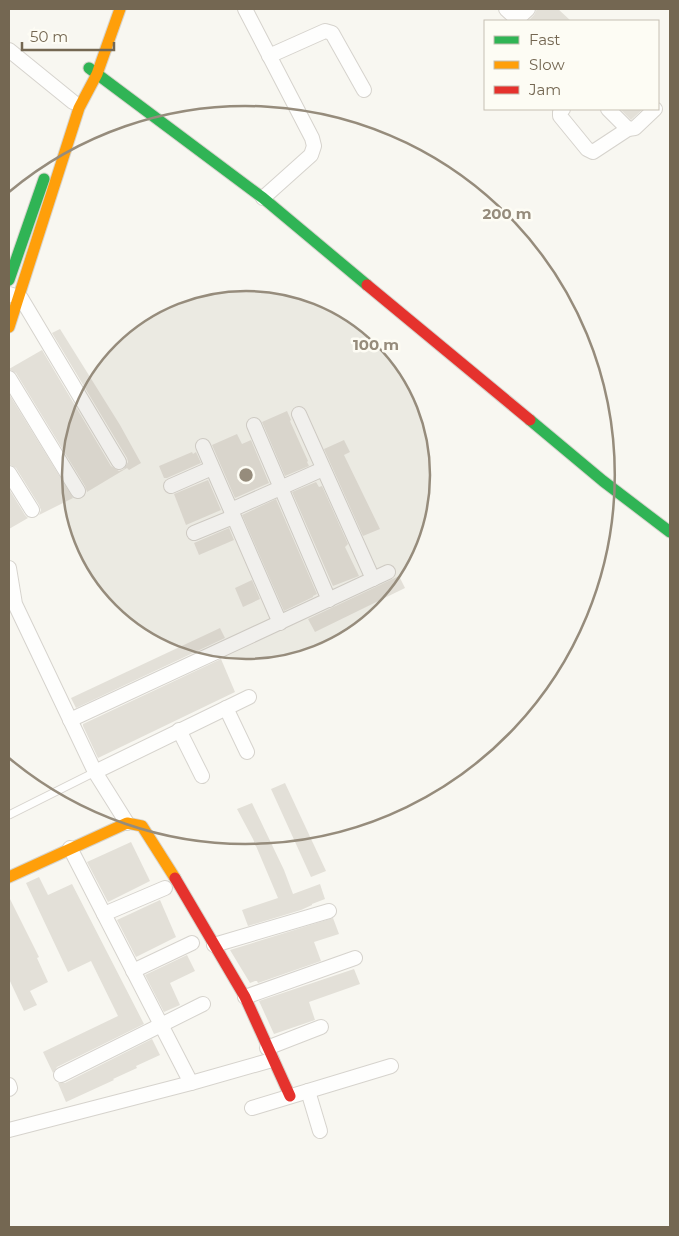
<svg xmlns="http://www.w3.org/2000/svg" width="679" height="1236" font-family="Montserrat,sans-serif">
<rect width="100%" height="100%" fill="#f8f7f1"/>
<g fill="#e3e0d8">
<polygon points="537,9 558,9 571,21 528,21 534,15"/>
<polygon points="620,109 643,109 631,120"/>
<polygon points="60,329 120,425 141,463 129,470 127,468 87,492 85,486 16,373 9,369 42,350 111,466 119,471 124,469 128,462 127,458 52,333"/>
<polygon points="9,394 73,498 39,515 41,510 39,505 16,468 9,464"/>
<polygon points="287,411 291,420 290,421 308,461 307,462 309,466 285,476 262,422"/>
<polygon points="237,434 242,444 251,440 269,483 235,498 212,445"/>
<polygon points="344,440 350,452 344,455 380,529 363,536 324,449"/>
<polygon points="192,452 193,454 196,452 201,463 167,478 164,478 159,466"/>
<polygon points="208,480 221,510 186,525 174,494"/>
<polygon points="316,482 319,487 322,486 348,544 345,547 359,576 333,586 292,492"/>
<polygon points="9,489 25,515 28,518 9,529"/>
<polygon points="276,499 317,594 313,596 313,597 284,611 242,515"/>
<polygon points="229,528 234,540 199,555 194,543"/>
<polygon points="399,576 405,588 315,632 308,619"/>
<polygon points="252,580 260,599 243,607 235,588"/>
<polygon points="220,628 225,638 76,708 71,698"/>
<polygon points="221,659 235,692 98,758 83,726 83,724"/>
<polygon points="285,783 326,871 311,877 271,789"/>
<polygon points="252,803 284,870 293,894 320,884 325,899 312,904 312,905 301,910 248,926 242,910 278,898 253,839 237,809"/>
<polygon points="131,842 150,881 108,902 87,862"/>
<polygon points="39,877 48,895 72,884 144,1024 57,1067 53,1073 43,1052 118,1016 91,961 68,972 26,883"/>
<polygon points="9,897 39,957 37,958 48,982 30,991 37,1005 24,1011 9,979"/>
<polygon points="160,900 176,937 136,957 117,920"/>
<polygon points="333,918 339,934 314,942 321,961 258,983 257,981 255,981 250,983 230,950"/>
<polygon points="187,955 195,971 170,983 180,1005 164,1012 145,975"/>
<polygon points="354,969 360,984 309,1002 315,1020 274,1034 259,1001"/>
<polygon points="152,1039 160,1055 136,1066 137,1068 113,1079 114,1080 66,1102 58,1083 65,1083"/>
</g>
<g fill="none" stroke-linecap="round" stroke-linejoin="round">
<g stroke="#d6d3cd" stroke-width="9">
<polyline id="lane" points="9,815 95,772"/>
</g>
<g stroke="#d6d3cd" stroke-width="16">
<g id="street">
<polyline points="245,9 312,138 314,146 311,155 263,198"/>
<polyline points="506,9 519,21"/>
<polyline points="515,21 528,9"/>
<polyline points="9,50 73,102"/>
<polyline points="269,56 325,31 332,33 364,90"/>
<polyline points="563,109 560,112 560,116 587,149 593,152 628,129 635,128 655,109"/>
<polyline points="608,109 628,129"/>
<polyline points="9,294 21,298 119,462"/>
<polyline points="9,378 78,491"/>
<polyline points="299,414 373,579"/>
<polyline points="254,425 329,600"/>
<polyline points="203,446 280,623"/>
<polyline points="9,473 32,510"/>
<polyline points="171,486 212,468"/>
<polyline points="231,510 323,469"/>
<polyline points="194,533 233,517"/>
<polyline points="9,568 15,604 95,772 127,823"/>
<polyline points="226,708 247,752"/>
<polyline points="70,720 388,572"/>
<polyline points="179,730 202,776"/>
<polyline points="95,772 249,697"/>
<polyline points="70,848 191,1083"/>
<polyline points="104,914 165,888"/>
<polyline points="214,945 329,911"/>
<polyline points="133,971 192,943"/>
<polyline points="245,997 355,958"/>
<polyline points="267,1048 321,1027"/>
<polyline points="61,1075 203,1004"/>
<polyline points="9,1085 10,1088 9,1089"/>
<polyline points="308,1091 320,1131"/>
<polyline points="252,1108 391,1066"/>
<polyline points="9,1130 191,1083 272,1060"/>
</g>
</g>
<g stroke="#d6d3cc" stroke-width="13">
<g id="fast">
<polyline points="89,68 263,198 367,285"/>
<polyline points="9,280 44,179"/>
<polyline points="530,420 603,481 670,532"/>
</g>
</g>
<g stroke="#d6d3cc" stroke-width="13">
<g id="slow">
<polyline points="9,327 79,108 97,74 120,9"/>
<polyline points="9,877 127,823 142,826 175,878"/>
</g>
</g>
<g stroke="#d6d3cc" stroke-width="13">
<g id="jam">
<polyline points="367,285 530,420"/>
<polyline points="175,878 245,997 290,1096"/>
</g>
</g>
<use href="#lane" stroke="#fefefd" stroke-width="7"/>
<use href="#street" stroke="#fefefd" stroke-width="14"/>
<use href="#fast" stroke="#30b455" stroke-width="11"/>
<use href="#slow" stroke="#ff9f0a" stroke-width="11"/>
<use href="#jam" stroke="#e5322d" stroke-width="11"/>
</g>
<circle cx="246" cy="475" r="184" fill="#968c7c" fill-opacity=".12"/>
<g fill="none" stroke="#968c7c" stroke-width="2.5">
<circle cx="246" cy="475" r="184"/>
<path d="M9 192A369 369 0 1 1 9 758"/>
</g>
<circle cx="246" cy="475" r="8" fill="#968c7c" stroke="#fdfcf4" stroke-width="2.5"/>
<g font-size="15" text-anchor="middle" font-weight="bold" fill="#968c7c" stroke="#fdfcf4" stroke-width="5" stroke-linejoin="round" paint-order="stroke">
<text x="507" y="219">200 m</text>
<text x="376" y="350">100 m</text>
</g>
<rect width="679" height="1236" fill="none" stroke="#746752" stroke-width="20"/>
<rect x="484" y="20" width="175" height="90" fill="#fdfcf4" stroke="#c6c0b3"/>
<rect x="494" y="36" width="25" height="8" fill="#30b455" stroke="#c6c0b3"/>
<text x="529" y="45" font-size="15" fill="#746752">Fast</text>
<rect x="494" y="61" width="25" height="8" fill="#ff9f0a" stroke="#c6c0b3"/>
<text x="529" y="70" font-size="15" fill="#746752">Slow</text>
<rect x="494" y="86" width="25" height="8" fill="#e5322d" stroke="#c6c0b3"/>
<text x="529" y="95" font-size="15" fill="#746752">Jam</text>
<path d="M22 42v8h92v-8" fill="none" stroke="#746752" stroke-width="2.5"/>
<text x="30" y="42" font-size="15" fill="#746752" stroke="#fdfcf4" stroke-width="4" paint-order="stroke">50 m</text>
</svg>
